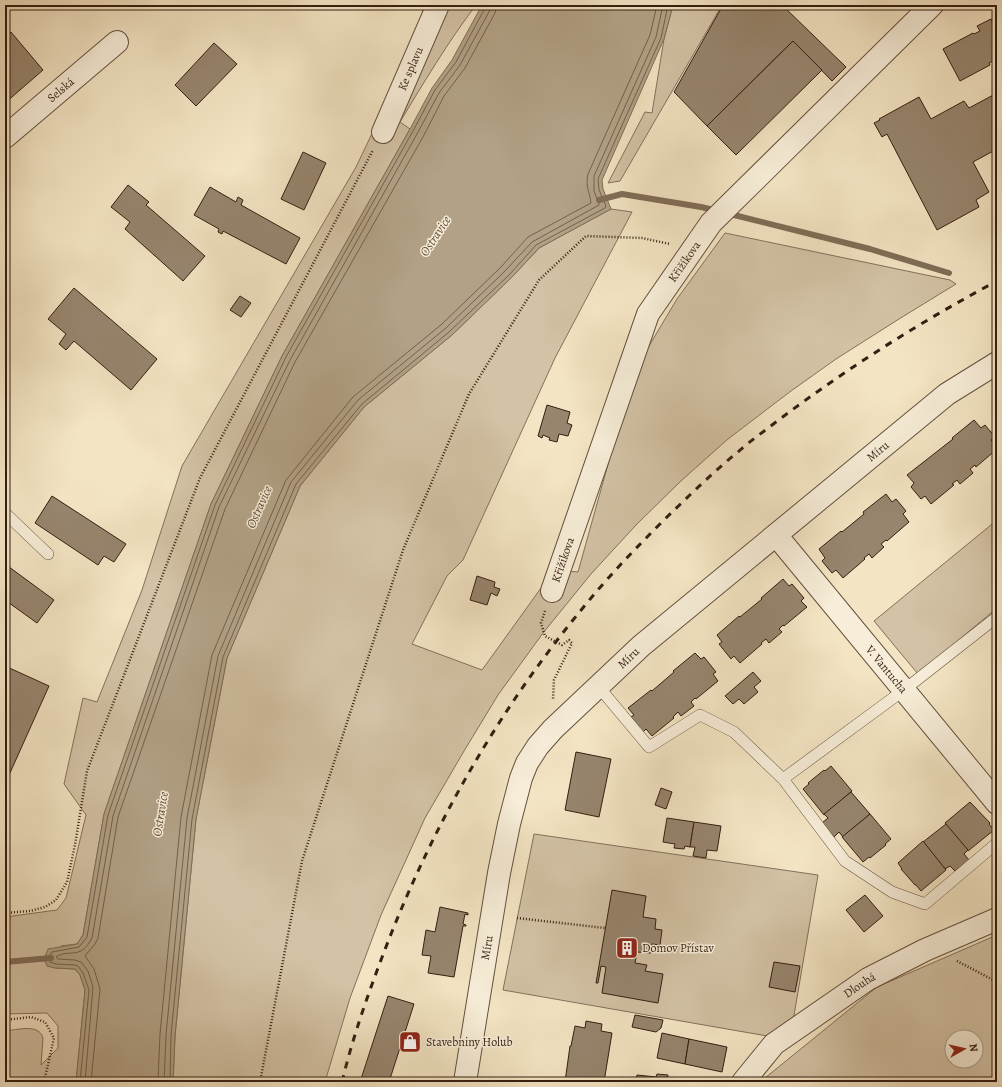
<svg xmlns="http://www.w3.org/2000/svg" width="1002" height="1087" font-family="Alegreya,serif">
<rect width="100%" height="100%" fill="#f3e4c3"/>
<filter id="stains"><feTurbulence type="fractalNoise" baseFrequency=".005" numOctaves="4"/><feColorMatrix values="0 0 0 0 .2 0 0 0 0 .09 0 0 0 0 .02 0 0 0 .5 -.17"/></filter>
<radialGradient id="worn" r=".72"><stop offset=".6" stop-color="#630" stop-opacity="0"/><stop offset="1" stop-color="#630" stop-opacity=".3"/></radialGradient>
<g fill="#d3c2a5" stroke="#84705b" fill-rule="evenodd">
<path d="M446 5H476C448 42 424 82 400 122L410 129 282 356 211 504 104 814 83 935 77 944 61 946 55 968 75 969 80 975 85 990 76 1082H5V1031C17 1030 39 1023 43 1038L41 1065 58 1048V1026L47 1013 5 1014V917L57 910 66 898 86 815 64 784 83 698 97 702 142 590 182 466 356 167 378 121Z"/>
<polygon points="673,5 722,5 620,181 608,183 645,112 652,113 664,39"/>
<polygon points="611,209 632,212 555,358 463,560 447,576 412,644 482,670 554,570 578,572 634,371 677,299 725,233 950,280 956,284 899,319 836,359 791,391 728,439 682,480 637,524 591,574 543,633 498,695 464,751 425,818 381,915 350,998 325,1082 173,1082 175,1036 196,819 227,658 300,486 364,407 452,335 512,277 539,248"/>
<polygon points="997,520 997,608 918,674 874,621"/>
<polygon points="534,834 818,875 792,1027 773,1037 503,990"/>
<path d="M997 935V1082H760L877 987ZM952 1037H976V1061H952Z"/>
</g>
<polygon fill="#b2a186" stroke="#806d57" points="482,5 673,5 664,39 602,180 603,189 611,209 539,248 512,277 452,335 364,407 300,486 227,658 196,819 175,1036 173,1082 76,1082 85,990 80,975 75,969 55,968 47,966 44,959 48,949 77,944 83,935 104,814 211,504 282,356 410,129 432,88 452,60"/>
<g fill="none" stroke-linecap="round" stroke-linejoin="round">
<g stroke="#73604c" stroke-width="1">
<polyline points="80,1082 89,990 83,973 78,966 75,965 56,964 50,962 48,958 52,952 79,947 87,937 108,815 215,505 286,357 413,131 435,90 456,62 485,8 485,5"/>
<path d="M85 1082 93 987 88 971 81 962 75 960 58 959 56 957C70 948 80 961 92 938L113 816 219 507 290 360 417 134 439 93 460 65 490 10V5"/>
<polyline points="91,1082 100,989 94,969 85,956 95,944 98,938 118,817 225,509 295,362 423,137 444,96 465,68 495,13 497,5"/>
<path d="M158 1082 160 1034 181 817 212 655 286 480 353 397 442 324 501 267 528 237 591 203C590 193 585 186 588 174L650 35 657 5"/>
<polyline points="164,1082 166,1035 187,818 218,656 291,482 358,400 446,328 505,271 532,242 599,205 599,204 594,191 594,176 656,37 663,5"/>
<polyline points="170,1082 171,1035 192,819 223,657 296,484 362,404 449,332 509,275 536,245 605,208 606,206 599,190 598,179 661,38 668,5"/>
</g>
<g stroke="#806d57" stroke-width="6">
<polyline points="599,200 622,194 701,207 718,211"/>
<polyline points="726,213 870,249 949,273"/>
<polyline points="5,962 51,958"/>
</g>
</g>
<g fill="#97856e" stroke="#341e11">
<polygon points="723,5 782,5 846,67 832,81 793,41 707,126 674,92"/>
<polygon points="991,19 993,23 997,21 997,59 989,63 990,65 960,81 943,49 973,33 974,34 980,31 977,26"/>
<polygon points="11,32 43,70 5,103 5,37"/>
<polygon points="793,41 822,70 736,155 707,126"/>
<polygon points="214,43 237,64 196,106 175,85"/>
<polygon points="997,93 997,149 973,162 989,192 976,200 979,207 937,230 887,134 882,137 874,123 880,120 879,119 919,97 931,119 964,101 969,108"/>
<polygon points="303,152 326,163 304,210 281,199"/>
<polygon points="128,185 149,202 146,205 205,256 183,281 125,229 130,222 111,207"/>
<polygon points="210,187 236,202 238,197 243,200 241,205 300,238 286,264 223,231 222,234 218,232 219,229 194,215"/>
<polygon points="74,288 157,359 131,390 74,341 66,350 59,344 66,334 48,319"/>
<polygon points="240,296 251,303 241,317 230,310"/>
<polygon points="547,405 570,412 567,423 572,425 568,436 559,434 557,442 549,440 550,438 543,435 542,438 538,436"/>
<polygon points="974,420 981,428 985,425 995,437 991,440 997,447 997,449 976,467 975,465 970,469 973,473 960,484 957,480 952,484 954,485 931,504 925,496 921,499 911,487 914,483 907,475 953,439 952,438"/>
<polygon points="886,494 892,502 896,499 906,511 903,514 909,522 887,541 886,540 881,544 884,547 872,558 869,554 864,558 865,559 843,578 836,570 832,573 822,561 825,558 819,549 841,531 842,532 864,514 863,512"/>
<polygon points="52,496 126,544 114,562 104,556 98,565 35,523"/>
<polygon points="5,564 54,600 37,623 5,600"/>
<polygon points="477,576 495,582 494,587 500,589 497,596 491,593 487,605 470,600"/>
<polygon points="783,579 789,586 792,584 804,598 801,601 807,607 784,626 783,625 779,629 782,632 769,643 766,639 761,643 762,644 740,663 734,656 731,659 719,644 722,642 717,635 739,616 740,617 762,599 761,598"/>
<polygon points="695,653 701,659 704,657 716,672 713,674 718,681 696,699 695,698 691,702 694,706 681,716 678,712 673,717 674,718 652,736 646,729 643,732 631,717 634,715 628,708 651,690 652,691 674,672 673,671"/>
<polygon points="5,666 49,686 5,784"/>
<polygon points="753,672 761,681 754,687 758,692 744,704 739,699 733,704 725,696"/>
<polygon points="576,752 611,759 599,817 565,810"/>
<polygon points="831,766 852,791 824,815 803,789 809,784 808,783 824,770 825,771"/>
<polygon points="661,788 672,792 666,809 655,805"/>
<polygon points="851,792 870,814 843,837 839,832 834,837 822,823 828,818 824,814"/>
<polygon points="970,802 990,823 989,824 994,830 968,851 945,823"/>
<polygon points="870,814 891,839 885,844 886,845 870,858 869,857 863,862 842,837"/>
<polygon points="667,818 694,822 690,847 685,846 684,849 674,848 675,844 663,842"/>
<polygon points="694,822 721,826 717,851 707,850 706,858 693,856 695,847 690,847"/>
<polygon points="946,824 968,850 964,854 969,860 955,871 950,866 945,869 923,842"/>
<polygon points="923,841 946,870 921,891 916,885 915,885 901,869 902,869 898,863"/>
<polygon points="612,890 646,896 643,917 656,919 655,929 662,930 660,945 652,944 651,953 637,952 635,963 647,965 645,971 663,974 658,1003 602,993 606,967 601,966 598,983 596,983"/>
<polygon points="865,895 883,916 864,932 846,910"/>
<polygon points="440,907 468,913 468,915 465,914 463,924 466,925 466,926 463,926 454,977 428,973 431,956 422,955 426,930 435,932"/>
<polygon points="774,962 800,966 795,992 769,987"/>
<polygon points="388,996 414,1004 389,1082 360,1082"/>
<polygon points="635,1015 663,1020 661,1028 656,1032 632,1027"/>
<polygon points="586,1021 602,1024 601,1031 612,1033 604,1082 565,1082 570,1046 571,1046 575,1026 585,1028"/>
<polygon points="662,1033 689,1039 685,1064 657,1058"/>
<polygon points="689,1039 727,1047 722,1072 685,1064"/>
<polygon points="657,1074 668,1075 667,1082 636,1082 637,1075 656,1077"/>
</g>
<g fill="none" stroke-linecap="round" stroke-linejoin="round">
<g stroke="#64503e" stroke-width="12">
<g id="service">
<polyline points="5,513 48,554"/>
<polyline points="598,686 649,747 700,715 734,732 783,779 845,861 892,892 925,904 997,843"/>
<polyline points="783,779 904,690 997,617"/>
</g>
</g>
<g stroke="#64503e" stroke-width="24">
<g id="minor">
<path id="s1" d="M383 132 438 5"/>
<path id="s2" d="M5 137 117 42"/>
<path id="s3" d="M776 535 997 803"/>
<path id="s4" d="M552 591 648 314 711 223 932 5"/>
<path id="s5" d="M465 1082 499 873 509 824 521 778 527 763 538 746 553 729 641 646 947 394 997 363"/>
<path id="s6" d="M743 1082 774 1044 868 979 925 950 997 919"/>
</g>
</g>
<g stroke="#341e11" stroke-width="2.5" stroke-dasharray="1 2" stroke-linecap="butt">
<polyline points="545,611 541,623 545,636 562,645 569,640 572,643 554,680 553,699"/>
<polyline points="5,913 30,911 45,907 56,900 67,882 75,845 87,771 200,478 373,150"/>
<polyline points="517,918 605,928"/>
<polyline points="957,961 997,982"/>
<polyline points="5,1020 31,1017 45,1022 54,1038 44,1082"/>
<polyline points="260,1082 302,861 403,550 469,394 539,280 586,236 642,238 670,244"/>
</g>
<use href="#service" stroke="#f7edd8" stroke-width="11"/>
<use href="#minor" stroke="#f7edd8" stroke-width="22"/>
<path stroke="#341e11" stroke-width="3" stroke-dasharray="7 7" stroke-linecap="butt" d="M342 1082C352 1040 366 1000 381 960 427 837 491 722 573 620 583 608 593 595 604 583 624 560 645 539 667 517 690 495 713 472 738 452 750 441 763 432 776 422 846 369 920 322 997 281"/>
</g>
<defs>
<g id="building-square" transform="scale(1.15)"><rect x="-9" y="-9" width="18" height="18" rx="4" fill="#8f2418" stroke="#f7edd8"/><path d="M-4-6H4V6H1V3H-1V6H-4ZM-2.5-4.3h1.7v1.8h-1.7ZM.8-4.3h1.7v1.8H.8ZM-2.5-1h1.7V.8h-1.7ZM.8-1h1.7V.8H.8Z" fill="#fff"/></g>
<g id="shop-square" transform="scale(1.15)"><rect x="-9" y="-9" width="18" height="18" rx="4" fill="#8f2418" stroke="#f7edd8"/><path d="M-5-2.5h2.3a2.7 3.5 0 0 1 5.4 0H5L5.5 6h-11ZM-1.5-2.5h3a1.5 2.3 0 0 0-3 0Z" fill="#fff"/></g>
</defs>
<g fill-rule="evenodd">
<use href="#building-square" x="627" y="948"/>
<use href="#shop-square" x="410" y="1042"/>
</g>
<g text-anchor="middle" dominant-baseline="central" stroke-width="3" stroke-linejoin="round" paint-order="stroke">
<g font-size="12" fill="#341e11" stroke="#f7edd8">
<text stroke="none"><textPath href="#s1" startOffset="69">Ke splavu</textPath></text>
<text stroke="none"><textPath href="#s2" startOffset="73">Selská</textPath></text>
<text stroke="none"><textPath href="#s4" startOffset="357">Křižíkova</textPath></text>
<text stroke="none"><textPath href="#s5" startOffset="796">Míru</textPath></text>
<text stroke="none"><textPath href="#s4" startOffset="33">Křižíkova</textPath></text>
<text stroke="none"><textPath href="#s5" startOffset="472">Míru</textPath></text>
<text stroke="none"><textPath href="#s3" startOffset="174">V. Vantucha</textPath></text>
<text stroke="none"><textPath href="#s5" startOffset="136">Míru</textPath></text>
<text stroke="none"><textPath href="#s6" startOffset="153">Dlouhá</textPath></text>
</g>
<g font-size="12" fill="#341e11" stroke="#f7edd8" text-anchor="start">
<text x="642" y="948">Domov Přístav</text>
<text x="426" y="1042">Stavebniny Holub</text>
</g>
<g font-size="13" font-style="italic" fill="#604c3a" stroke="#f7edd8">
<text transform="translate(435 236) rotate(-57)">Ostravice</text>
<text transform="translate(259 507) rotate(-66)">Ostravice</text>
<text transform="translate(160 814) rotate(-81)">Ostravice</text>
</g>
</g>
<rect width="1002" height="1087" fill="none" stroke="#f3e4c3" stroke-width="20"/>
<rect x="6" y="6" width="990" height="1075" fill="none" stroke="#341e11" stroke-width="2"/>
<rect x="10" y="10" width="982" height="1067" fill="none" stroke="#341e11"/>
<g transform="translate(964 1049) rotate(82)"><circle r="19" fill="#f7edd8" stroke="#a99a88"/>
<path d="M0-3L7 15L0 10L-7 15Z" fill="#8f2418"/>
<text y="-6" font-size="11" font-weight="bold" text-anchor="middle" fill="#341e11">N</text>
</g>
<rect width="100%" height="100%" filter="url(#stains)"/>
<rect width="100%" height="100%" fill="url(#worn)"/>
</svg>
